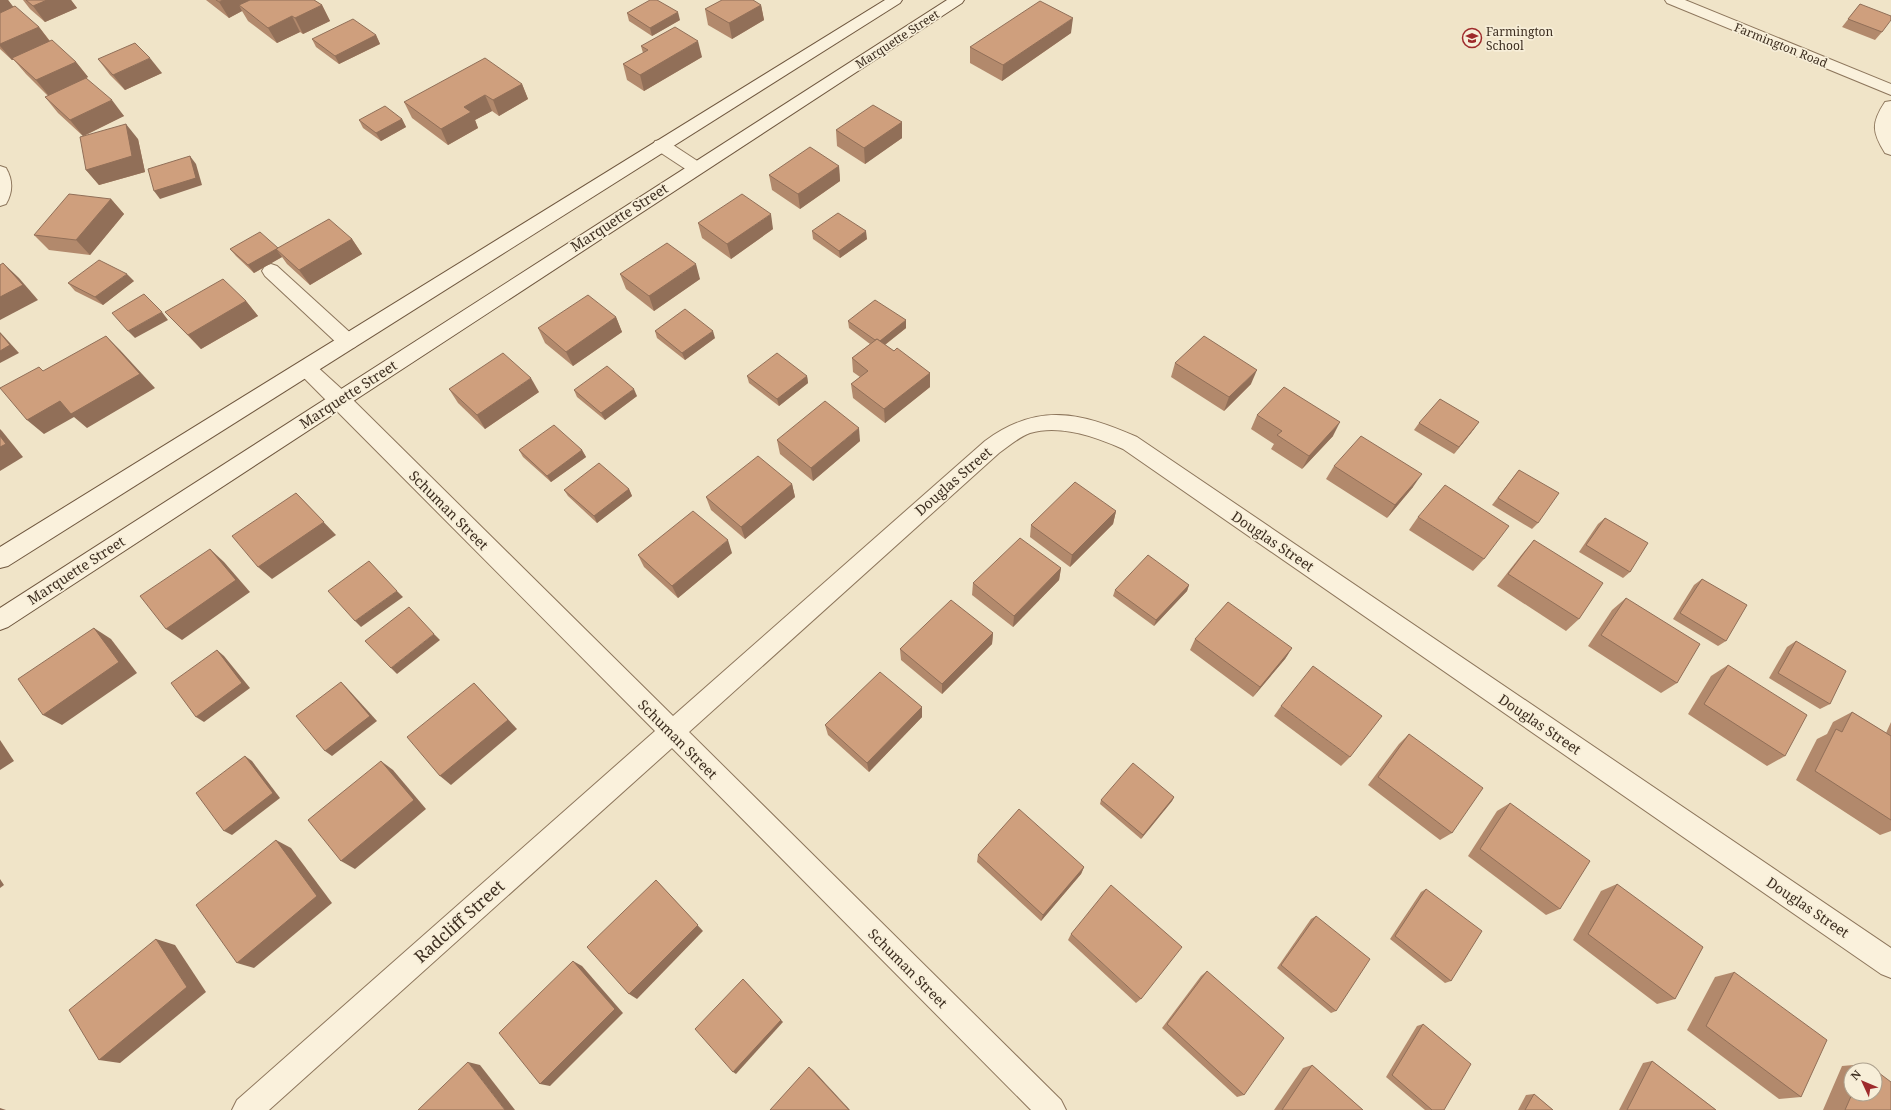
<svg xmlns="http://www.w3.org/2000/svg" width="1891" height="1110" font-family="'Noto Serif',serif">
<rect width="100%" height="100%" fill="#f0e4c8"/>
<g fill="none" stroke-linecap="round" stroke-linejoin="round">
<g stroke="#8d765c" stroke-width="2">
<path id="lane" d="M1891 101V155L1885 153C1872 132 1871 123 1885 102Z"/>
</g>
<g stroke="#8d765c" stroke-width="2">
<g id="street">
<polygon points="1665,0 1685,0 1891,84 1891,95 1667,3"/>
<polygon points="661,140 667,141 702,164 705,168 702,172 696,174 690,172 655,149 653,145 655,141"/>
<path d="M0 166 6 168C13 180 13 192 6 204L0 206Z"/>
<polygon points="271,264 277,266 355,337 358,342 355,347 348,349 341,347 265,276 262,271 265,266"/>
<path d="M306 361 313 363 346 393 673 716 985 441C1038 402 1080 412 1137 437L1891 948V978L1881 974 1123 449C1096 437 1060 424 1030 433 1019 437 1009 446 999 453L689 732 1061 1100 1066 1110H1031L672 748 269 1110H232L237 1100 655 731 299 373 296 368 299 363Z"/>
</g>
</g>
<g stroke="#6f573f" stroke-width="2">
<g id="secondary">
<polygon points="885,0 902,0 900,3 8,566 0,568 0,547"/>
<polygon points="947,0 964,0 962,3 8,627 0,630 0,608"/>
</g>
</g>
<use href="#lane" fill="#faf1dc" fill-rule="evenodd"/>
<use href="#street" fill="#faf1dc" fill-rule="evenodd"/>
<use href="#secondary" fill="#faf1dc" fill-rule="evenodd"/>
</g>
<g fill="#b2896c">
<polygon points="0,0 8,0 13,7 39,27 50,41 76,62 88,77 86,78 124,116 84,136 138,139 145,172 99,185 86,170 83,136 58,113 45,97 48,96 26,74 14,60 12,60 0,49"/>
<polygon points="23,0 71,0 77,8 45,22 30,9"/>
<polygon points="206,0 314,0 322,5 330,21 303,34 300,32 277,43 248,21 242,11 229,18"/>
<polygon points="1860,4 1882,32 1875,40 1842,27"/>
<polygon points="761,5 764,20 732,39 708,25 705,9"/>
<polygon points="627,13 680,20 652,36 629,21"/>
<polygon points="1071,33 1002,81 970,63 970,47"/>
<polygon points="376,35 380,44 339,64 316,47 312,39"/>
<polygon points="641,46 702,57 644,91 627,80 623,64 643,53"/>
<polygon points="98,59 162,73 125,90 110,75"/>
<polygon points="522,84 528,99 499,116 492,111 475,120 478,128 448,145 412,118 404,102"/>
<polygon points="402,119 406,127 381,141 363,128 359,120"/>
<polygon points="902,122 902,138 865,164 837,146 836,130"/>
<polygon points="839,166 840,181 800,209 772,190 769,175"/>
<polygon points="111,199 124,214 90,255 49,250 34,235"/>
<polygon points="698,223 773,229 731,259 702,238"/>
<polygon points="812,231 867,239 840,258 813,239"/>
<polygon points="352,239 362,254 310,285 287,264 282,257 254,273 236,256 230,249 278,248"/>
<polygon points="620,274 700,279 654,311 626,289"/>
<polygon points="134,281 103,305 75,291 68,283"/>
<polygon points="246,301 258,316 201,349 165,312"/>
<polygon points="616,317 622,332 573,366 545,343 538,328"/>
<polygon points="848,321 906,328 885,345 894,351 930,373 930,387 885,423 853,398 851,384 860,377 853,372 852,358 870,344 849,328"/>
<polygon points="655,331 715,338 685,360 657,338"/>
<polygon points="1175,363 1251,384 1224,411 1171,377"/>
<polygon points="747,376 807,376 808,383 779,406 749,383"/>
<polygon points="449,389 539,392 485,429 458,403"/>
<polygon points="574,390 637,396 605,420 577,397"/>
<polygon points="1257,415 1333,436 1302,469 1271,449 1274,444 1251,429"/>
<polygon points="1419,423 1474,429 1454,454 1414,430"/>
<polygon points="777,440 860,441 813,481 780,454"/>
<polygon points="519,450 582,450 586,457 551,482 523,457"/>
<polygon points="1334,466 1413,487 1387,518 1326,479"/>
<polygon points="1519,470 1538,523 1532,529 1492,505"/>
<polygon points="792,484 795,497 745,539 711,510 706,497"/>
<polygon points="629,489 632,496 597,523 568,496 564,490"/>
<polygon points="1116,511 1113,524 1070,567 1030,537 1031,525"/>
<polygon points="1418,517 1484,559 1473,571 1409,530"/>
<polygon points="1605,518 1630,572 1623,578 1579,552 1598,524"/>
<polygon points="1534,540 1579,619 1566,631 1497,586 1523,553"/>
<polygon points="732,553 678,598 644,567 638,555"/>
<polygon points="1061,568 1059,580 1013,627 972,595 973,583"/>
<polygon points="1702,579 1726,641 1718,646 1673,619 1694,585"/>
<polygon points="1189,585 1187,591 1154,626 1113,596 1115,590"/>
<polygon points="1626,598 1677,683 1661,693 1588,646 1612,610"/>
<polygon points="993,633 992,644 942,694 901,660 900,649"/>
<polygon points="1195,639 1292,648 1285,659 1253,697 1190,650"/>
<polygon points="1796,641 1830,704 1820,709 1769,678 1787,647"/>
<polygon points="1728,665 1785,756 1767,766 1688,714 1711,676"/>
<polygon points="1281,706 1350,757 1341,766 1274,716"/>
<polygon points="922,707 922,717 869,772 828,735 825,725"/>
<polygon points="1852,712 1886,733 1891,722 1891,831 1880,835 1796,780 1817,739 1827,734 1833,722"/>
<polygon points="1409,734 1452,833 1440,840 1368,785 1399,744"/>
<polygon points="1174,797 1172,801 1141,839 1100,804 1101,800"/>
<polygon points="1510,803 1560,909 1546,915 1468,856 1497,811"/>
<polygon points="978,855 1084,867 1081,874 1041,921 977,862"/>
<polygon points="1617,884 1675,999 1657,1004 1573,940 1601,891"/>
<polygon points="1426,889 1451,981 1445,983 1390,939 1421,892"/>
<polygon points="1316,916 1336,1011 1331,1013 1277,968 1311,919"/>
<polygon points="1071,934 1141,999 1136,1003 1068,940"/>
<polygon points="1207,971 1244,1095 1237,1097 1162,1028 1201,976"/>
<polygon points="1734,972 1801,1097 1779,1099 1687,1030 1715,977"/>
<polygon points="1423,1024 1444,1110 1425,1110 1386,1077 1417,1026"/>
<polygon points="1652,1061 1716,1110 1619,1110 1643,1063"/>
<polygon points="1865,1064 1874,1070 1851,1070 1851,1094 1875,1094 1891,1110 1823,1110 1842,1066"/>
<polygon points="1312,1065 1363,1110 1274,1110 1303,1068"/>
<polygon points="1534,1094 1553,1110 1518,1110 1526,1095"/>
</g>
<g fill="#916f58">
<polygon points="0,0 8,0 15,9 0,16"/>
<polygon points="47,0 71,0 77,8 45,22 33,6"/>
<polygon points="223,0 267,0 239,5 242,11 229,18 219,2"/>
<polygon points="322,5 330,21 303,34 295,18"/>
<polygon points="761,5 764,20 732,39 729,23"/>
<polygon points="678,12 680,20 652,36 650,28"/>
<polygon points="292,16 300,32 277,43 268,28"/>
<polygon points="1073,18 1071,33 1002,81 1003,65"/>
<polygon points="39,27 51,43 12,60 0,46 0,44"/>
<polygon points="376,35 380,44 339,64 335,56"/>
<polygon points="698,41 702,57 644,91 640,75"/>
<polygon points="150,58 162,73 125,90 113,75"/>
<polygon points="76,62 88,77 49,96 36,80"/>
<polygon points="522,84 528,99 499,116 493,100"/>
<polygon points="485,95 492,111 475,120 478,128 448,145 441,129 464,107"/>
<polygon points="112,100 124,116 83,136 70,120"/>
<polygon points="402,119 406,127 381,141 376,133"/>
<polygon points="902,122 902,138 865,164 864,148"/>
<polygon points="126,124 138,139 145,172 99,185 86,170"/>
<polygon points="190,156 196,164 202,185 160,199 154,191"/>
<polygon points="839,166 840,181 800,209 798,194"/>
<polygon points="111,199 124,214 90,255 76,240"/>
<polygon points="771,214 773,229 731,259 727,244"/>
<polygon points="866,231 867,239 840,258 839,251"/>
<polygon points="352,239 362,254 310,285 299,270"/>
<polygon points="276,249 282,257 254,273 248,265"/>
<polygon points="3,263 19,278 38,300 0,320 0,297"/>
<polygon points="696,264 700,279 654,311 649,296"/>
<polygon points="127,274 134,281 103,305 95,297"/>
<polygon points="246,301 258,316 201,349 188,335"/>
<polygon points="162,312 168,320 135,338 128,331"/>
<polygon points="616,317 622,332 573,366 566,352"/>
<polygon points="906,320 906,328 878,350 878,342"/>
<polygon points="713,331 715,338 685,360 682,353"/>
<polygon points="0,332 19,353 0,363"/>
<polygon points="106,336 120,350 155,388 87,428 74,417 44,434 27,420"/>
<polygon points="1257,370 1251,384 1224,411 1229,397"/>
<polygon points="930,373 930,387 885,423 884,409"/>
<polygon points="807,376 808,383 779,406 777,399"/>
<polygon points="531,378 539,392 485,429 477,415"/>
<polygon points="634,389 637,396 605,420 601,413"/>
<polygon points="1340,422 1333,436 1302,469 1309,456"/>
<polygon points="1479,422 1474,429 1454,454 1459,447"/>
<polygon points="859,428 860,441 813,481 811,468"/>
<polygon points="0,429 2,431 23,457 0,471"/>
<polygon points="582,450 586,457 551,482 547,476"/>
<polygon points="1422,474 1413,487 1387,518 1395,505"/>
<polygon points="792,484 795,497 745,539 741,527"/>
<polygon points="629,489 632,496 597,523 594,516"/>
<polygon points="296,493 336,535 272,579 258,567"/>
<polygon points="1116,511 1113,524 1070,567 1072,555"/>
<polygon points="728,540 732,553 678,598 672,586"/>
<polygon points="210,549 224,562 250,592 182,640 166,629"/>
<polygon points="1061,568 1059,580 1013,627 1014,616"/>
<polygon points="1189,585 1187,591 1154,626 1156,620"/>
<polygon points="397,591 403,597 361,627 355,621"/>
<polygon points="94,628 111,639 137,673 62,725 43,715"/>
<polygon points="993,633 992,644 942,694 942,684"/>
<polygon points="434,634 440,640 397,674 391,668"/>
<polygon points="1292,648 1285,659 1253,697 1260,687"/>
<polygon points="217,650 224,656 250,688 204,722 196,717"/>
<polygon points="341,682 347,688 377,721 332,756 325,751"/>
<polygon points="474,683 517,729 451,785 440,776"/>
<polygon points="922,707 922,717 869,772 867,763"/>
<polygon points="0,740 14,761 0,770"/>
<polygon points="245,756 252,761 280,798 232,835 224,831"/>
<polygon points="381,761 393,770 426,809 355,869 341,861"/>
<polygon points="1174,797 1172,801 1141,839 1143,835"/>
<polygon points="276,840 291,848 332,903 254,968 237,963"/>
<polygon points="1084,867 1081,874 1041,921 1043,915"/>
<polygon points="0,879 4,885 0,888"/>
<polygon points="656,880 703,931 637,999 629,994"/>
<polygon points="156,939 175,945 206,992 120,1063 99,1060"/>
<polygon points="573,961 582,966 623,1013 550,1086 540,1084"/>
<polygon points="743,979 783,1022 736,1074 733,1072"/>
<polygon points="468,1062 480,1065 515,1110 505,1110"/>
<polygon points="809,1067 813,1070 850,1110 849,1110"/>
<polygon points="0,1108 6,1110 0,1110"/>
</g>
<g fill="#cf9f7d" stroke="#916f58">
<polygon points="26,0 47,0 33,6"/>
<polygon points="216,0 223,0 219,2"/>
<polygon points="250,0 314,0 322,5 295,18 292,16 268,28 239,5"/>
<polygon points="650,0 657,0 678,12 650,28 627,13"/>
<polygon points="722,0 753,0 761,5 729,23 705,9"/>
<polygon points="1040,1 1073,18 1003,65 970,47"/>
<polygon points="1860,4 1891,16 1891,20 1882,32 1848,19"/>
<polygon points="15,6 39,27 0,44 0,13"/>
<polygon points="353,19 376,35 335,56 312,39"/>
<polygon points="675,27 698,41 640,75 623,64 648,50 641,46"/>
<polygon points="52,40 76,62 36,80 12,58"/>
<polygon points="135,43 150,58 113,75 98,59"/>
<polygon points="485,58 522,84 493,100 485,95 464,107 471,112 441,129 404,102"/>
<polygon points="86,78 112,100 70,120 45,97"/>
<polygon points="873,105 902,122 864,148 836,130"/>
<polygon points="385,106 402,119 376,133 359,120"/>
<polygon points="126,124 132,156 86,170 80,137"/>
<polygon points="810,147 839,166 798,194 769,175"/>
<polygon points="190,156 196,178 154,191 148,169"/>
<polygon points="69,194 111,199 76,240 34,235"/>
<polygon points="742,194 771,214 727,244 698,223"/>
<polygon points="838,213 866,231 839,251 812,231"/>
<polygon points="329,219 352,239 299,270 276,249"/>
<polygon points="260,232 278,248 248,265 230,249"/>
<polygon points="667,243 696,264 649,296 620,274"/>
<polygon points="99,260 127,274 95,297 68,283"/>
<polygon points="3,263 23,285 0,297 0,265"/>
<polygon points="223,279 246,301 188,335 165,312"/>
<polygon points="144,294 162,312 128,331 112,313"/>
<polygon points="588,295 616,317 566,352 538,328"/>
<polygon points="875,300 906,320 880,341 877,339 875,340 848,321"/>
<polygon points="685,309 713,331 682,353 655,331"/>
<polygon points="0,333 10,345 0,351"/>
<polygon points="106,336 140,374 71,414 60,401 27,420 0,388 39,367 43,371"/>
<polygon points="1204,336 1257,370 1229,397 1175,363"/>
<polygon points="877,339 894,351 897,348 930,373 884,409 851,384 868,371 852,358"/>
<polygon points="503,353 531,378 477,415 449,389"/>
<polygon points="777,353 807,376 777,399 747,376"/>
<polygon points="607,366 634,389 601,413 574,390"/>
<polygon points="1284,387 1340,422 1309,456 1277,435 1282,431 1257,415"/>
<polygon points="1440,399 1479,422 1459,447 1419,423"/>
<polygon points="825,401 859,428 811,468 777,440"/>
<polygon points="554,425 582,450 547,476 519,450"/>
<polygon points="0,436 6,444 0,447"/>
<polygon points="1361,436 1422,474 1395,505 1334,466"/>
<polygon points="758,456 792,484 741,527 706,497"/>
<polygon points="599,463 629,489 594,516 564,490"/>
<polygon points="1519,470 1559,493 1538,523 1498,498"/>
<polygon points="1075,482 1116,511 1072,555 1031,525"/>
<polygon points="1445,485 1509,526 1484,559 1418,517"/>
<polygon points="296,493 324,522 258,567 232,536"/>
<polygon points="693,511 728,540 672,586 638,555"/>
<polygon points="1605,518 1648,543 1630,572 1586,545"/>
<polygon points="1020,538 1061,568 1014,616 973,583"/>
<polygon points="1534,540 1603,583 1579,619 1508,574"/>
<polygon points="210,549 236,580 166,629 140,596"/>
<polygon points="1148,555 1189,585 1156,620 1115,590"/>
<polygon points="369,561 397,591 355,621 328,591"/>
<polygon points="1702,579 1747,605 1726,641 1680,613"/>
<polygon points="1626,598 1700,644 1677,683 1601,635"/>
<polygon points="951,600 993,633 942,684 900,649"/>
<polygon points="1228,602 1292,648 1260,687 1195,639"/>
<polygon points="409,607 434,634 391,668 365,641"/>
<polygon points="94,628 119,662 43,715 18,679"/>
<polygon points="1796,641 1846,671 1830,704 1778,673"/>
<polygon points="217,650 242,683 196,717 171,683"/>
<polygon points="1728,665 1807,715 1785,756 1704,704"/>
<polygon points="1313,666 1382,716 1350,757 1281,706"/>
<polygon points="880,672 922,707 867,763 825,725"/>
<polygon points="341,682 370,716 325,751 296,716"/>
<polygon points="474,683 508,720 440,776 407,737"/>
<polygon points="1852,712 1891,736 1891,820 1815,771 1836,729 1842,732"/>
<polygon points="1409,734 1483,788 1452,833 1378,777"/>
<polygon points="245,756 273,793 224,831 196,793"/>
<polygon points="381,761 414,800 341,861 308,820"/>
<polygon points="1133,763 1174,797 1143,835 1101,800"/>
<polygon points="1510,803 1590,861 1560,909 1480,849"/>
<polygon points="1019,809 1084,867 1043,915 978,855"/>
<polygon points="276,840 317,896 237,963 196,905"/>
<polygon points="656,880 698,925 629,994 587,947"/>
<polygon points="1617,884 1703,947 1675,999 1588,934"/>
<polygon points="1111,885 1182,947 1141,999 1071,934"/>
<polygon points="1426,889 1482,931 1451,981 1395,936"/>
<polygon points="1316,916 1370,959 1336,1011 1281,965"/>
<polygon points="156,939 187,987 99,1060 69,1010"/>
<polygon points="573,961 615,1009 540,1084 499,1033"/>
<polygon points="1207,971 1284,1038 1244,1095 1167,1024"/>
<polygon points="1734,972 1827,1040 1801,1097 1706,1026"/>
<polygon points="743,979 781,1020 733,1072 695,1029"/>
<polygon points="1423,1024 1471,1064 1444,1110 1432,1110 1392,1075"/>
<polygon points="1652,1061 1716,1110 1627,1110"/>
<polygon points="468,1062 505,1110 418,1110"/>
<polygon points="1865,1064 1874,1070 1863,1070"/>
<polygon points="1312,1065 1363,1110 1282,1110"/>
<polygon points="809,1067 849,1110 770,1110"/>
<polygon points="1875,1070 1891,1082 1891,1110 1845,1110 1852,1094 1875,1094"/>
<polygon points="1534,1094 1553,1110 1525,1110"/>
</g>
<defs>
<g id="school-ring" transform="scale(1)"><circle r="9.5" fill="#f7eed8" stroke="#9e2a2b" stroke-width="1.5"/><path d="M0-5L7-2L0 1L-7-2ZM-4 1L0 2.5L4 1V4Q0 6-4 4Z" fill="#9e2a2b"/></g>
</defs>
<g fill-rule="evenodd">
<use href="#school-ring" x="1472" y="38"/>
</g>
<g text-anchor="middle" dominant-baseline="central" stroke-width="3.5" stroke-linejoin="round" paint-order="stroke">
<g font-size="12" fill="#3d2e20" stroke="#f7eed8" text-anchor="start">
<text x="1486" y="31">Farmington<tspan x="1486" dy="14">School</tspan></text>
</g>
<g font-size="12" fill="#3d2e20" stroke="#f7eed8">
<text transform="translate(897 39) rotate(-33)">Marquette Street</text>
<text transform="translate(1781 45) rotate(22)">Farmington Road</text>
</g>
<g font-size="14" fill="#3d2e20" stroke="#f7eed8">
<text transform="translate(619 217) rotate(-33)">Marquette Street</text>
<text transform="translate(348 394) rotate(-33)">Marquette Street</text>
<text transform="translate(953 481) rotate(-41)">Douglas Street</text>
<text transform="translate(449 510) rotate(45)">Schuman Street</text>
<text transform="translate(1273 541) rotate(34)">Douglas Street</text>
<text transform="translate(76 570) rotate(-33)">Marquette Street</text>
<text transform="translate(1540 724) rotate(34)">Douglas Street</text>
<text transform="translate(678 739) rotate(45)">Schuman Street</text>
<text transform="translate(1808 907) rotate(34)">Douglas Street</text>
<text transform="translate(908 968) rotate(45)">Schuman Street</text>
</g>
<g font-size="17" fill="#3d2e20" stroke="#f7eed8">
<text transform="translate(459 921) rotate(-42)">Radcliff Street</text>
</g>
</g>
<g transform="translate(1863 1082) rotate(314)"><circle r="19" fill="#f7eed8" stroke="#ada18e"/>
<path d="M0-3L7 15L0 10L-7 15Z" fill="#9e2a2b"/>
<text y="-6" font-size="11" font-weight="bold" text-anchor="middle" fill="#3d2e20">N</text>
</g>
</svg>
